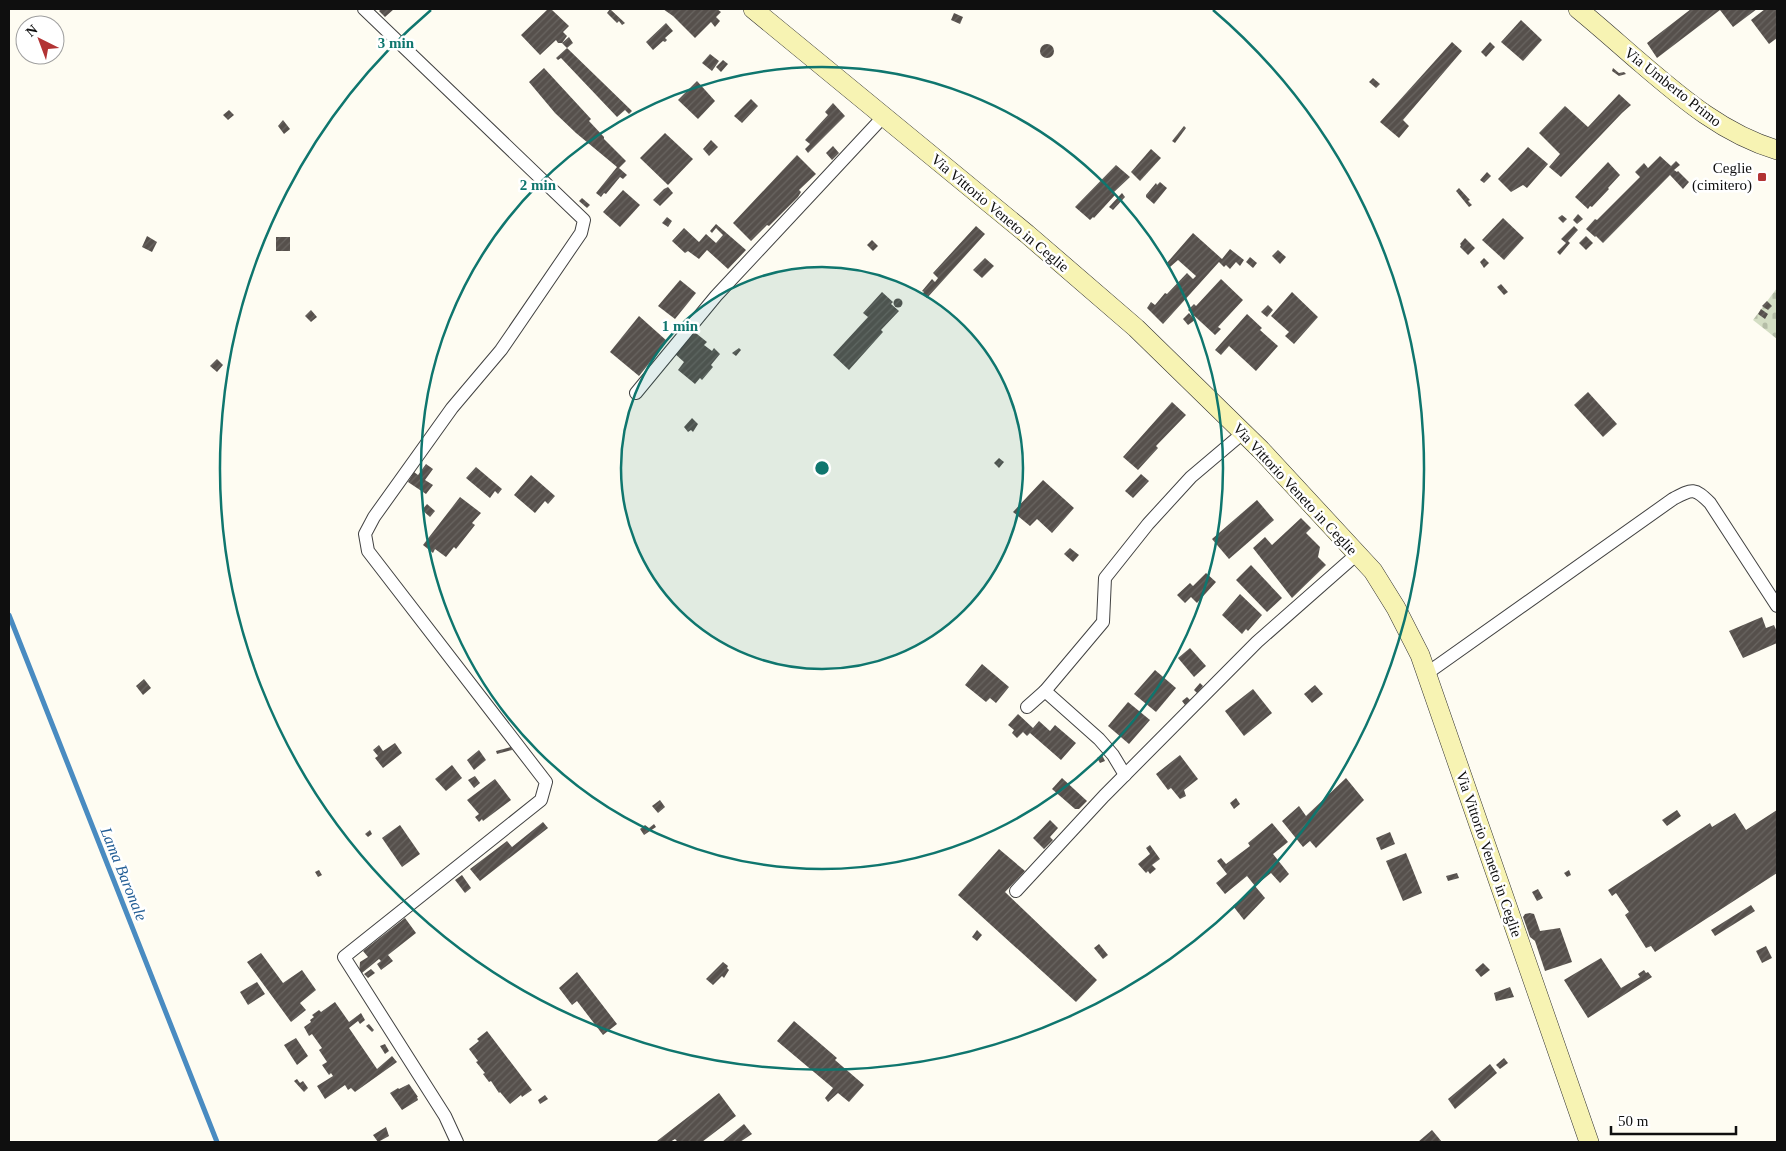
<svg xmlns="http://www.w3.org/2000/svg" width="1786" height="1151" font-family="'Times New Roman',serif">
<defs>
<pattern id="cemetery-stones" width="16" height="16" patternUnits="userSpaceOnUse" patternTransform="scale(1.25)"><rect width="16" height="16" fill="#d4dec4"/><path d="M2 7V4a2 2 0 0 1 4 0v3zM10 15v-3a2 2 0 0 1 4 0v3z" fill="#b5bda7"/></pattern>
<pattern id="building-hatch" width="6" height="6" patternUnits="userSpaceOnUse" patternTransform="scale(1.25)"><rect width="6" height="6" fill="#56504c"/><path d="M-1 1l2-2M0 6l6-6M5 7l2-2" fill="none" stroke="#696561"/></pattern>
</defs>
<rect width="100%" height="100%" fill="#fefcf2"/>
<polygon fill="url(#cemetery-stones)" points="1777,288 1777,339 1753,320"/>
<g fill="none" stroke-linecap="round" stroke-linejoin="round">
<polyline stroke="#498bc1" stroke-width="5" points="9,615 217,1142"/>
</g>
<g fill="url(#building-hatch)">
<polygon points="381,9 394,9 385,17 379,11"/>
<polygon points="548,9 551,9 569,26 563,32 567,36 562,43 569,37 573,43 567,48 632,111 629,114 625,110 617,117 561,58 558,60 556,58 567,48 562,43 558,43 556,40 540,55 521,35"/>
<polygon points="610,9 625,23 622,25 619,21 617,23 607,13"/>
<polygon points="663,9 717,9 721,12 716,17 720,21 715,27 711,22 695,38 673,16"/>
<polygon points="1691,9 1757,9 1733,27 1720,10 1657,58 1647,43"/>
<polygon points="1765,9 1777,9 1777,38 1769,44 1751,20"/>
<polygon points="954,13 963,17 960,24 951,20"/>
<polygon points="1521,20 1542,40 1523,61 1501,42"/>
<polygon points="666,23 673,31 665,38 667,40 665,42 663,41 653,50 646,42"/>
<polygon points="1452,42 1462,51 1403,120 1409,126 1399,138 1380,122"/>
<polygon points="1490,42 1495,47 1486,57 1481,52"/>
<circle cx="1047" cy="51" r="7"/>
<polygon points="710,54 719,61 712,71 702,63"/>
<polygon points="723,60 728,64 721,72 716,67"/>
<polygon points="544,68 591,119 589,121 604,137 604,139 626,161 619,168 627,175 623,179 620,177 606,194 604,193 601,197 596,193 617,167 576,133 555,113 529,82"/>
<polygon points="1613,68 1619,73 1624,72 1626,74 1619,76 1612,71"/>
<polygon points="1373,78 1380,84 1376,88 1369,82"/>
<polygon points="697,81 715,101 698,119 678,100"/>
<polygon points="1619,94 1631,105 1622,113 1561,177 1549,167 1560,154 1539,133 1565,106 1588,127"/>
<polygon points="751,99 758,106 742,123 734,116"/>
<polygon points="833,103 845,116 808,153 805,149 810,144 805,140 828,115 825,112"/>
<polygon points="229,110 234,115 228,120 223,115"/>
<polygon points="283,120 290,129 284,134 278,126"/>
<polygon points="1184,126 1186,128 1175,143 1172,141"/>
<polygon points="665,133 693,159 668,185 640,158"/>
<polygon points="711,140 718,147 709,156 703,149"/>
<polygon points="833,146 839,153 832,160 826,153"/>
<polygon points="1528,147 1548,164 1527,188 1523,185 1511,192 1498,179"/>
<polygon points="1151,149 1161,158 1140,181 1131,172"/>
<polygon points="797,155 816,174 799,190 801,192 798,197 769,226 767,225 751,241 733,223"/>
<polygon points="1660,156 1671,166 1676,161 1680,165 1674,170 1677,172 1678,171 1689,182 1683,189 1670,175 1603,243 1596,236 1595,237 1586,229 1595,219 1597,220 1640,177 1635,172 1644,163 1648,168"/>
<polygon points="1608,162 1620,175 1608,188 1609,189 1592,207 1590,206 1588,209 1575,197"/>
<polygon points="1116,165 1130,177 1113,193 1115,195 1094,218 1093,217 1090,220 1075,207"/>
<polygon points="1487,172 1491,176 1484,183 1480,180"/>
<polygon points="1160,182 1167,188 1154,204 1146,197 1146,195 1156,183 1157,185"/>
<polygon points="668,187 673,193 660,206 653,200 664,189"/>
<polygon points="1459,188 1470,200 1468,201 1472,205 1469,207 1456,191"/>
<polygon points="623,190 640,205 620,227 603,212"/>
<polygon points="1122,193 1125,197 1113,210 1109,207"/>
<polygon points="582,198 590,205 587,208 579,201"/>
<polygon points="1578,214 1583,219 1577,224 1573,220"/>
<polygon points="1562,215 1567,219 1563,223 1558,218"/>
<polygon points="667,217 672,221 668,227 662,223"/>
<polygon points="1503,218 1524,238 1504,260 1482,240"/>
<polygon points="716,224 746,250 728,269 707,250 699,259 688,251 685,253 672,241 684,228 699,242 706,234 716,243 723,235 716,228 712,233 710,231"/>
<polygon points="976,226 985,234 927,298 922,294 924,292 922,291 932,279 935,282 938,278 933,273"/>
<polygon points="1574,226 1578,230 1568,241 1570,243 1560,255 1557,252 1566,243 1561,239"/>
<polygon points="1193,233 1222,259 1230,249 1244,260 1240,266 1236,262 1230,269 1226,265 1224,267 1219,262 1163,324 1147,308 1151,302 1155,305 1165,293 1167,294 1187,273 1193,279 1196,276 1178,260 1170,267 1166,264"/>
<polygon points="147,236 157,242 152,252 142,247"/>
<polygon points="1586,236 1593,243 1586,250 1579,243"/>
<rect x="276" y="237" width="14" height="14"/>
<polygon points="1465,238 1475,248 1468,255 1460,247 1461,245 1460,244"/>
<polygon points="872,240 878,246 873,251 867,245"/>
<polygon points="1278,250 1286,257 1280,264 1272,256"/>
<polygon points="1250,257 1257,263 1253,268 1246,262"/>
<polygon points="985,258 994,266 982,278 973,270"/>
<polygon points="1484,258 1489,263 1484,268 1480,262"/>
<polygon points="1221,279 1243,300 1218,327 1221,329 1215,335 1188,310 1194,304 1196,306"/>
<polygon points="680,280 696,293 675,319 658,306"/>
<polygon points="1501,284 1508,292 1504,295 1497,287"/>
<polygon points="882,292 893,302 891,304 899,311 881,330 883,332 849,370 833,355 868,317 863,313"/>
<polygon points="1292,292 1318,317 1294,344 1285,336 1289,332 1271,316"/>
<circle cx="898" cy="303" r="4.5"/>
<polygon points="1767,301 1772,306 1768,310 1762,306"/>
<polygon points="1268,305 1273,310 1267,317 1261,312"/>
<polygon points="1761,309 1768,314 1765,319 1758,314"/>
<polygon points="311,310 317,317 311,322 305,316"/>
<polygon points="1189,313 1195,320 1188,325 1183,319"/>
<polygon points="1247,314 1262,328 1260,330 1278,346 1256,371 1229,346 1221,355 1215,350"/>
<polygon points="639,316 667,341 639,376 610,352"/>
<polygon points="692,330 707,342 704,345 712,351 714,348 720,354 711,365 713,367 702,380 700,378 695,384 678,370 684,362 674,353"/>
<polygon points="739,348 741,350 736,356 732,353"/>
<polygon points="217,359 223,365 217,372 210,366"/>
<polygon points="1588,392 1617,424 1603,437 1574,405"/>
<polygon points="1172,402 1186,415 1156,446 1158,448 1138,470 1123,457"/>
<polygon points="692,418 698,424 693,432 691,430 688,432 684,427"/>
<polygon points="999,458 1004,462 999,468 994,463"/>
<polygon points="426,464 433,469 425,480 433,485 426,494 408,482 414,472 418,475"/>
<polygon points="476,467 502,489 498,494 495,491 490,498 466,478"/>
<polygon points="1141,474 1149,481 1133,498 1125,491"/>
<polygon points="531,475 555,496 548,504 545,501 535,513 514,495"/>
<polygon points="1043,480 1074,508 1052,533 1037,519 1030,526 1013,512"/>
<polygon points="460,497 481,513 472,523 475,525 456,549 454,547 446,557 435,549 433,553 423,545"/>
<polygon points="1257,500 1274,520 1229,559 1212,539"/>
<polygon points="427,504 435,511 430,517 422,510"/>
<polygon points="1301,518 1311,528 1306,533 1320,547 1318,557 1326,565 1292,598 1253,548 1265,537 1272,545"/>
<polygon points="1070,548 1079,555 1073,562 1064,554"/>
<polygon points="1251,565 1282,598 1267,612 1236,580"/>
<polygon points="1206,573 1216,582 1197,603 1191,597 1185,603 1177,595 1190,583 1193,586"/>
<polygon points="1240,594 1262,615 1248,631 1246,629 1242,634 1222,615"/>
<polygon points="1762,617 1766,628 1774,625 1777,632 1777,643 1743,658 1729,631"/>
<polygon points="1190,648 1206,666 1194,677 1178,658"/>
<polygon points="982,664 1009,687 996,703 990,698 986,702 965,685"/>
<polygon points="1155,670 1176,688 1156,712 1134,694"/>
<polygon points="144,679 151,688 143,695 136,686"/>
<polygon points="1200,683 1203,686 1197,693 1194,690"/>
<polygon points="1315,685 1323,694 1312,703 1304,694"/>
<polygon points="1253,689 1272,713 1244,736 1225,711"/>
<polygon points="1187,697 1190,700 1185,705 1182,701"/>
<polygon points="1128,702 1150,720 1129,744 1108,726"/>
<polygon points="1018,714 1033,728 1039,721 1050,731 1055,725 1076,743 1061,760 1030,733 1027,736 1023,732 1017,738 1012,733 1014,730 1008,725"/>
<polygon points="395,743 402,753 383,768 375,758 378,756 373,750 379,745 383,751"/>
<polygon points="511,747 512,750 497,754 496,751"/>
<polygon points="479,750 486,760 474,770 467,760"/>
<polygon points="1102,755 1105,761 1100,763 1097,758"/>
<polygon points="1180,755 1198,779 1184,790 1186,796 1180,799 1171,788 1168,790 1156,774"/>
<polygon points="452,765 462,778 446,791 435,779"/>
<polygon points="475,776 480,783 474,788 468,780"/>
<polygon points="1062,778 1087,801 1079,809 1075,809 1052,789"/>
<polygon points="1346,778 1364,800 1316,848 1310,841 1303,847 1282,821 1299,806 1306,816"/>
<polygon points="495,779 511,800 483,821 482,819 479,822 475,817 479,814 467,800"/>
<polygon points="1236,798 1240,804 1234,809 1230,803"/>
<polygon points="660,800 665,807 658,813 652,806"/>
<polygon points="1677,810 1681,816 1667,826 1662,820"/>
<polygon points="1777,810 1777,873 1655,952 1651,946 1646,948 1625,915 1629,912 1616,893 1612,896 1608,890 1710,823 1712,827 1735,813 1746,830"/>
<polygon points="1050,820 1058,828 1050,837 1053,840 1044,849 1033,838"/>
<polygon points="543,822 548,828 480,881 470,869 507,841 512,847"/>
<polygon points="1272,823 1288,842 1273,854 1289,874 1280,883 1271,873 1255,886 1247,876 1225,894 1216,883 1227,874 1217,861 1221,858 1226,864 1250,846 1248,843"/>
<polygon points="654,824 656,827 644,835 640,829 645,825 649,828"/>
<polygon points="400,825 420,854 402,867 382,838"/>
<polygon points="370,830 372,834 368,837 365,834"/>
<polygon points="1390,832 1395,844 1381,850 1376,838"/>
<polygon points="1150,845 1160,859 1152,865 1156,869 1150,874 1148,871 1146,873 1138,864 1150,854 1146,848"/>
<polygon points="999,849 1025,871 1005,892 1097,980 1076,1002 958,895"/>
<polygon points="1406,853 1422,893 1403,901 1386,861"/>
<polygon points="319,870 322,875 318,877 315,872"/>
<polygon points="1569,870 1571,875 1567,877 1564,873"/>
<polygon points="1457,873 1459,878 1448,881 1446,876"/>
<polygon points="462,875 471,888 465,893 455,880"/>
<polygon points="1255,886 1265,898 1244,920 1233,906"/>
<polygon points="1538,889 1543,898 1537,901 1532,892"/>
<polygon points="1751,905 1755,911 1715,936 1711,930"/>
<polygon points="1530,913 1534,914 1540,931 1560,928 1572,962 1545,971 1535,941 1530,937 1523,917 1525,914"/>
<polygon points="405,918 416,933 388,955 393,961 381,970 377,964 381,961 379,959 362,973 359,973 360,962 368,957 363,951"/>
<polygon points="977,930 982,935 977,941 972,937"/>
<polygon points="1099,944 1108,955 1103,959 1094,948"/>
<polygon points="1766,946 1772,958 1762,963 1756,951"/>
<polygon points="261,953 283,983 302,970 316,990 300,1003 306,1010 291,1022 247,962"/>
<polygon points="1601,958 1621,988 1640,977 1638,974 1644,970 1646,973 1648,972 1652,977 1588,1018 1564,980"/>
<polygon points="723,962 728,966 727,968 729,970 724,978 722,976 713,985 706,979"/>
<polygon points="1483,963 1490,970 1481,977 1475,970"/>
<polygon points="371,969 375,973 368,978 364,974"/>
<polygon points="577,972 617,1024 603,1035 577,1001 572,1005 559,988"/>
<polygon points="257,982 265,994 248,1005 240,992"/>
<polygon points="1510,987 1514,997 1496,1001 1494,993"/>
<polygon points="335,1002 349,1022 361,1013 365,1020 360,1024 358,1021 349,1028 377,1069 392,1056 397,1062 355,1092 351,1088 348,1090 345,1085 325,1099 317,1086 333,1076 331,1073 329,1075 322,1065 327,1062 319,1050 322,1048 312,1034 309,1036 304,1027 311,1022 310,1020 314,1017 312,1015 319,1010 321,1012"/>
<polygon points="794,1021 837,1058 835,1060 864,1085 849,1102 838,1093 828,1102 825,1098 833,1088 777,1041"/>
<polygon points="369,1024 374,1030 372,1032 366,1026"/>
<polygon points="487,1031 532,1090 522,1097 521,1095 510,1104 500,1092 499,1093 491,1081 489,1082 483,1074 485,1073 476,1062 478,1061 469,1049 479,1041 477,1039"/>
<polygon points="296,1038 308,1056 297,1065 284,1045"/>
<polygon points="385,1044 389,1051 385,1054 380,1046"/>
<polygon points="1504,1058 1508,1063 1500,1069 1496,1065"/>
<polygon points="1490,1064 1497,1073 1455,1109 1448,1099"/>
<polygon points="297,1079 300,1083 303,1081 308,1088 304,1092 294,1081"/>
<polygon points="409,1084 418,1097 417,1097 418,1100 402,1110 390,1093 398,1088 399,1089"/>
<polygon points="719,1093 736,1116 702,1142 678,1142 675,1139 670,1142 658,1142 657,1141"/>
<polygon points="545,1095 548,1099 540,1104 538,1100"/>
<polygon points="744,1124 752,1134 740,1142 722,1142"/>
<polygon points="386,1127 389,1136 378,1142 373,1135"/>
<polygon points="1432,1130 1442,1142 1418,1142"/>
</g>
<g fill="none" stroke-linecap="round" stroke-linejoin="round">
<g stroke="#424242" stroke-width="14">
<g id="minor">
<polyline points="364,9 584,220 581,233 501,350 452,408 374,517 365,534 368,551 546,782 541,800 344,957 445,1116 457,1142"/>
<polyline points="636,393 716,296 884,116"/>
<path d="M1426 674 1673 499C1692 489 1694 487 1710 503L1777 606"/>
<polyline points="1045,691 1099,739 1113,755 1125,775"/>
<polyline points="1027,707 1045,691 1103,622 1105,578 1148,524 1191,477 1243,433"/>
<polyline points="1016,891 1104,796 1257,642 1357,554"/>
</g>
</g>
<g stroke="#313131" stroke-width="20">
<g id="secondary">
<polyline points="753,9 1027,234 1136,328 1261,450 1373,571 1396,608 1420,655 1589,1142"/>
<path d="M1578 9C1600 27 1621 46 1642 64 1684 100 1724 134 1777 150"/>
</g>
</g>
<use href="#minor" stroke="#fff" stroke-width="12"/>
<use href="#secondary" stroke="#f7f3b3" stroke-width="19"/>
</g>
<circle cx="822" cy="468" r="201" fill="#0f766e" fill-opacity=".12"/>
<g fill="none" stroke="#0f766e" stroke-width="2.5">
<circle cx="822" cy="468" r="201"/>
<circle cx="822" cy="468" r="401"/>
<path d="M1213 10A602 602 0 1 1 431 10"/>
</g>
<rect fill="#b23334" stroke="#fff" stroke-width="2" x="1757" y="172" width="10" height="10" rx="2.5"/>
<g text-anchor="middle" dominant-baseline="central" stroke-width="5" stroke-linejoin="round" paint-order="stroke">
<g font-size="15" fill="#0f0f0f" stroke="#fff">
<text transform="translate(1673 87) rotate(38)">Via Umberto Primo</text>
<text transform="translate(1000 213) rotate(40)">Via Vittorio Veneto in Ceglie</text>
<text transform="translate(1295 489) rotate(47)">Via Vittorio Veneto in Ceglie</text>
<text transform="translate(1489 854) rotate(71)">Via Vittorio Veneto in Ceglie</text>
</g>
<g font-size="15" fill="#0f0f0f" stroke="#fff" text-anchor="end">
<text x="1752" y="168">Ceglie<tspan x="1752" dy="17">(cimitero)</tspan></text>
</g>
<g font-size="16" font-style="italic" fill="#235e95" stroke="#fff">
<text transform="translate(124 874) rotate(68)">Lama Baronale</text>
</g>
</g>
<circle cx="822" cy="468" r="8" fill="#0f766e" stroke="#fff" stroke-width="2.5"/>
<g font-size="15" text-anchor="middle" font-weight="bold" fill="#0f766e" stroke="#fff" stroke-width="5" stroke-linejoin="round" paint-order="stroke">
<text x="396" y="48">3 min</text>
<text x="538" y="190">2 min</text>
<text x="680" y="331">1 min</text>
</g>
<rect width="1786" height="1151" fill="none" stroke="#0f0f0f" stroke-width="20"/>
<g transform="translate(40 40) rotate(318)"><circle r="24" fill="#ffffff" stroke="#9f9f9f"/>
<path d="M0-4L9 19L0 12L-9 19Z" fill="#b23334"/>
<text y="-8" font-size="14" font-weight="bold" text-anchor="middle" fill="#0f0f0f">N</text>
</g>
<path d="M1611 1126v8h125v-8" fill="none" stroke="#0f0f0f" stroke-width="2.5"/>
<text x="1618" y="1126" font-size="15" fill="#0f0f0f" stroke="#ffffff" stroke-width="4" paint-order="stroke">50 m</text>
</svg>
